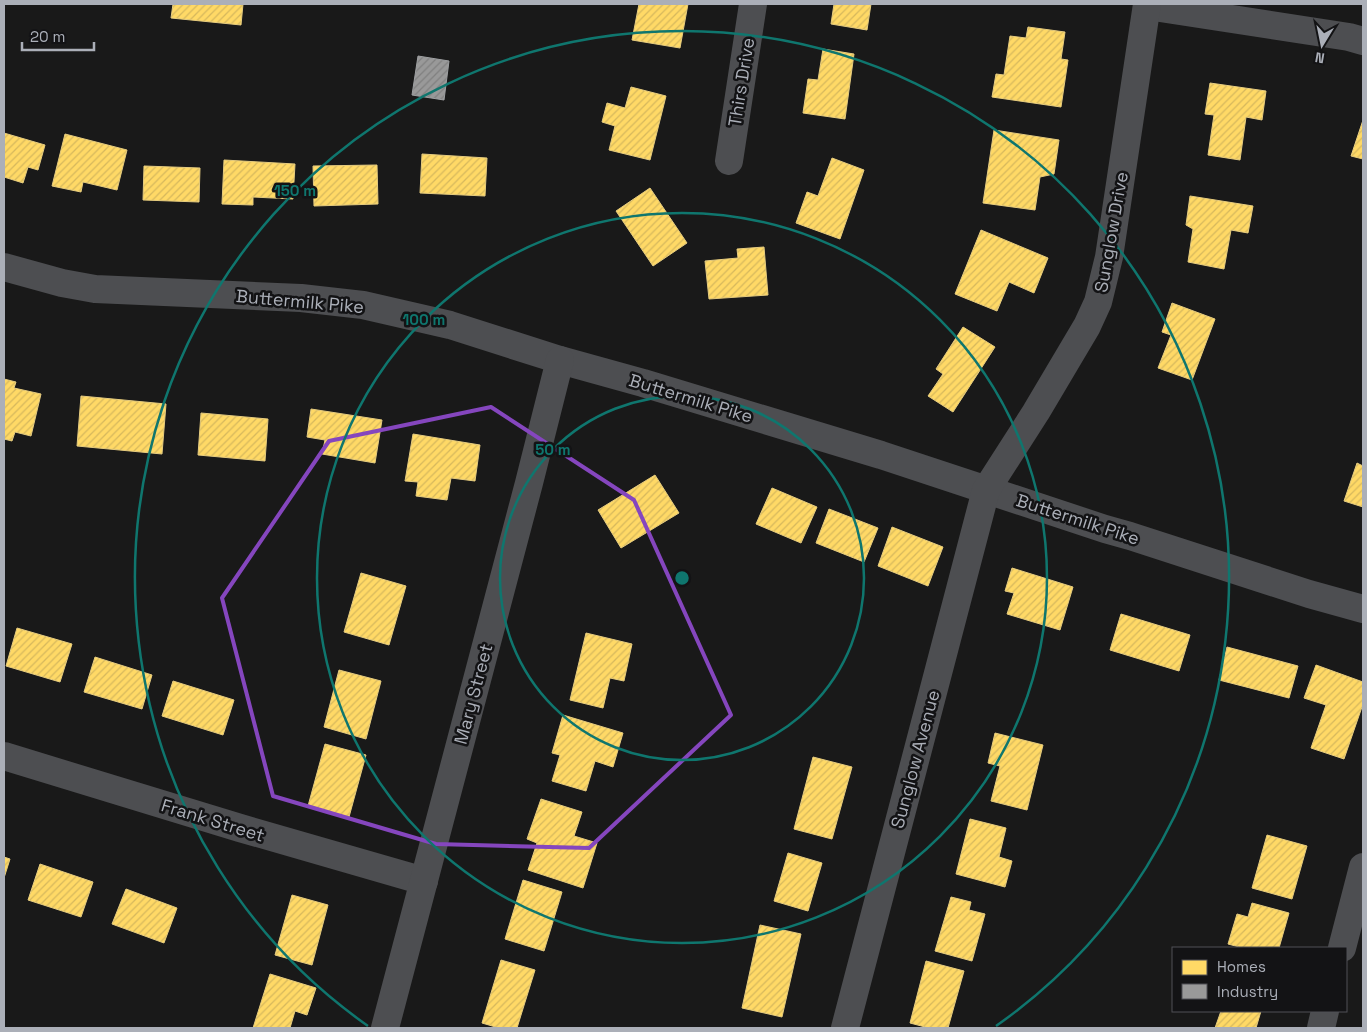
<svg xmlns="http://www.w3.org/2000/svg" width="1367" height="1032" font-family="'Space Grotesk',sans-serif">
<defs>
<pattern id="homes-hatch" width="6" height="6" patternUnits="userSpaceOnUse" patternTransform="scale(1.25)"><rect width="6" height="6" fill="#ffd966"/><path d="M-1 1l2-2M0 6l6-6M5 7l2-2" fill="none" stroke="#d6b85d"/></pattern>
<pattern id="industry-hatch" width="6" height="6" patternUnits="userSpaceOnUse" patternTransform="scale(1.25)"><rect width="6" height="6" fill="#999"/><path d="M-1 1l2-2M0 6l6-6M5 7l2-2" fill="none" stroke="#808080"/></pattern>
</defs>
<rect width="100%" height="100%" fill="#191919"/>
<g fill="url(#homes-hatch)" stroke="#e6cc7f">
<polygon points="173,4 243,4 241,25 171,18"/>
<polygon points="639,4 688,4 680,48 632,40"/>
<polygon points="834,4 871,4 867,30 831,24"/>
<polygon points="1028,27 1065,32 1061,59 1068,60 1061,107 992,97 996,74 1004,75 1010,36 1026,38"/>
<polygon points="823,49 854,54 845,119 803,113 808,79 818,80"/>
<polygon points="1210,83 1266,91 1262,120 1246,117 1240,160 1208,155 1214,115 1205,114"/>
<polygon points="631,87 666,96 650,160 609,150 615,126 602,122 607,103 625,108"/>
<polygon points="1363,120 1363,159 1351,156"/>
<polygon points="994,130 1059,140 1054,174 1040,177 1035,210 983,203"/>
<polygon points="4,133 45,145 38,170 28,167 23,183 4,177"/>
<polygon points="65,134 127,150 117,190 83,182 81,192 52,186"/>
<polygon points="422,154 487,158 485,196 420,193"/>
<polygon points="832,158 864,170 840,239 796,223 807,192 818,196"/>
<polygon points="224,160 295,164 293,199 253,197 253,205 222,204"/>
<polygon points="377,165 378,204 314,206 313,166"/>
<polygon points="144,166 200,168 199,202 143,200"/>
<polygon points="650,188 687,243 653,266 616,211"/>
<polygon points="1190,196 1253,206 1248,233 1231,230 1224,269 1188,262 1193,229 1186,225"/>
<polygon points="981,230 1048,258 1034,293 1009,282 997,311 955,294"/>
<polygon points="764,247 768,295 709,299 705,261 738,258 737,249"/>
<polygon points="1172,303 1215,319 1192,380 1158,368 1171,335 1162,332"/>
<polygon points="963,327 995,347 953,412 928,396 943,374 936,369"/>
<polygon points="4,379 16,382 14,388 41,394 31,436 15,432 12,441 4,439"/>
<polygon points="81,396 166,404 162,454 77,446"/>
<polygon points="311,409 382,420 375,463 322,454 325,440 307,437"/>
<polygon points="201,413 268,419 265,461 198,455"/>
<polygon points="413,434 480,445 475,481 451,478 447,500 416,496 418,482 405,481"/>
<polygon points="1357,463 1363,466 1363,507 1344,501"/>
<polygon points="655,475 679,513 621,548 598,510"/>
<polygon points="772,488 817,507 801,543 756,524"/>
<polygon points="829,509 878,528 864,562 816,543"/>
<polygon points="892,527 943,547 928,586 878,566"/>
<polygon points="1012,568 1073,587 1060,630 1007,614 1014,593 1005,591"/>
<polygon points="361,573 406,586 389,645 344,632"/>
<polygon points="1121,614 1190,635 1179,671 1110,650"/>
<polygon points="17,628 72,644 60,682 6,666"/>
<polygon points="586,633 632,644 624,681 610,678 603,708 570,700"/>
<polygon points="1227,647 1298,666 1289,698 1219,680"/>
<polygon points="95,657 152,675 142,709 84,692"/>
<polygon points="1316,665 1363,682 1363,704 1344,759 1311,748 1326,705 1304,698"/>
<polygon points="339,670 381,681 366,739 324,727"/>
<polygon points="173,681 234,700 223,735 162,716"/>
<polygon points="563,715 623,733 613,767 595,761 586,791 552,781 560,755 552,753"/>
<polygon points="995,733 1043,745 1027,810 991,801 1000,766 988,763"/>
<polygon points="325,744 366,755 349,817 308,806"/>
<polygon points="813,757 852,767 832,839 794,829"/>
<polygon points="541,799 582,812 574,836 597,843 583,888 528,870 537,843 527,839"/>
<polygon points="970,819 1006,828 999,857 1012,861 1005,887 956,874"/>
<polygon points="1267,835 1307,846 1292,899 1252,888"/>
<polygon points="788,853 822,863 808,911 774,901"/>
<polygon points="4,857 10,859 4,878"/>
<polygon points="40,864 93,882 81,917 28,900"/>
<polygon points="523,880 562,892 544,951 505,939"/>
<polygon points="126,889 177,908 164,943 112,924"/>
<polygon points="292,895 328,905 312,965 275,955"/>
<polygon points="951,897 971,902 969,910 985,914 972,961 935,951"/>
<polygon points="1252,903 1289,913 1279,948 1243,948 1228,944 1237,914 1248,917"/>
<polygon points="760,925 801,934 782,1017 742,1008"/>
<polygon points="501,960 535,970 517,1028 499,1028 482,1023"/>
<polygon points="926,961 964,971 948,1028 929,1028 910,1023"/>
<polygon points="270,974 316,988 307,1015 295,1011 290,1028 253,1028"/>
<polygon points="1221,1011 1261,1011 1256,1028 1215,1028"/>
</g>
<polygon fill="url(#industry-hatch)" stroke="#9ea0a2" points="418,56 449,61 444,100 412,95"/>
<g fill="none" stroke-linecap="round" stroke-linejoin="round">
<g stroke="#4d4e51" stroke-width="28">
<polyline points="1147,6 1349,37 1363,41"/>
<polyline points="729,161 753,4"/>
<polyline points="4,267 62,283 95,289 301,298 363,305 450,325 560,360 643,383 881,455 1105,529 1130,536 1309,594 1363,609"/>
<polyline points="4,756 240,828 424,881"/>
<polyline points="1342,948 1363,867"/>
<polyline points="385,1028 529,483 560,360"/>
<polyline points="845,1028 986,490 1036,412 1087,326 1098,302 1109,257 1147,4"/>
<polyline points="1321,1028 1325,1011"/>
</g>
</g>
<path fill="none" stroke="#8546be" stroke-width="4" stroke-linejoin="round" d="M491 407 634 500 731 715 589 848 436 844 273 796 222 598 329 441Z"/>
<g fill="none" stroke="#0f766e" stroke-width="2.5">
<circle cx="682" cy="578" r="182"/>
<circle cx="682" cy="578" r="365"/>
<path d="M368 1026A547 547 0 1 1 996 1026"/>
</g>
<g text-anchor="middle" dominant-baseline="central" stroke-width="5" stroke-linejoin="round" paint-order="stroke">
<g font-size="18" fill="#abafb8" stroke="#131315">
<text transform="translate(741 82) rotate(-81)">Thirs Drive</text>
<text transform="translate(1111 232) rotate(-80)">Sunglow Drive</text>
<text transform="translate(300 301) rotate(5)">Buttermilk Pike</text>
<text transform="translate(691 398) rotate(17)">Buttermilk Pike</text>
<text transform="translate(1078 519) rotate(18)">Buttermilk Pike</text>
<text transform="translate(473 694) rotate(-75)">Mary Street</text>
<text transform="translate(915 759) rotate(-75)">Sunglow Avenue</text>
<text transform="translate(213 820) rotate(17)">Frank Street</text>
</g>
</g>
<circle cx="682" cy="578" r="8" fill="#0f766e" stroke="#131315" stroke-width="2.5"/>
<g font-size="15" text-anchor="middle" font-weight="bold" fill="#0f766e" stroke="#131315" stroke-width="5" stroke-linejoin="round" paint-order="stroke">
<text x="295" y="196">150 m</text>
<text x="424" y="325">100 m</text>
<text x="553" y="455">50 m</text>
</g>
<rect width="1367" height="1032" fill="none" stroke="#abafb8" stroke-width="10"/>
<rect x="1172" y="947" width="175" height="65" fill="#131315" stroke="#505156"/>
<rect x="1182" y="960" width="25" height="15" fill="#ffd966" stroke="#505156"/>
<text x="1217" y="972" font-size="15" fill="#abafb8">Homes</text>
<rect x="1182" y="984" width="25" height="15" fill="#999999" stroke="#505156"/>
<text x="1217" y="997" font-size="15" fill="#abafb8">Industry</text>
<g transform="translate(1322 45) rotate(190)" stroke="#131315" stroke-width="4" paint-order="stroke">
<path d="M0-4L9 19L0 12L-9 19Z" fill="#abafb8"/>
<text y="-8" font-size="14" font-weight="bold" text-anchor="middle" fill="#abafb8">N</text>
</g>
<path d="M22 42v8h72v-8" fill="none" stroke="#abafb8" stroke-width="2.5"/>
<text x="30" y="42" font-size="15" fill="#abafb8" stroke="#131315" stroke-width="4" paint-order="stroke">20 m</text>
</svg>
